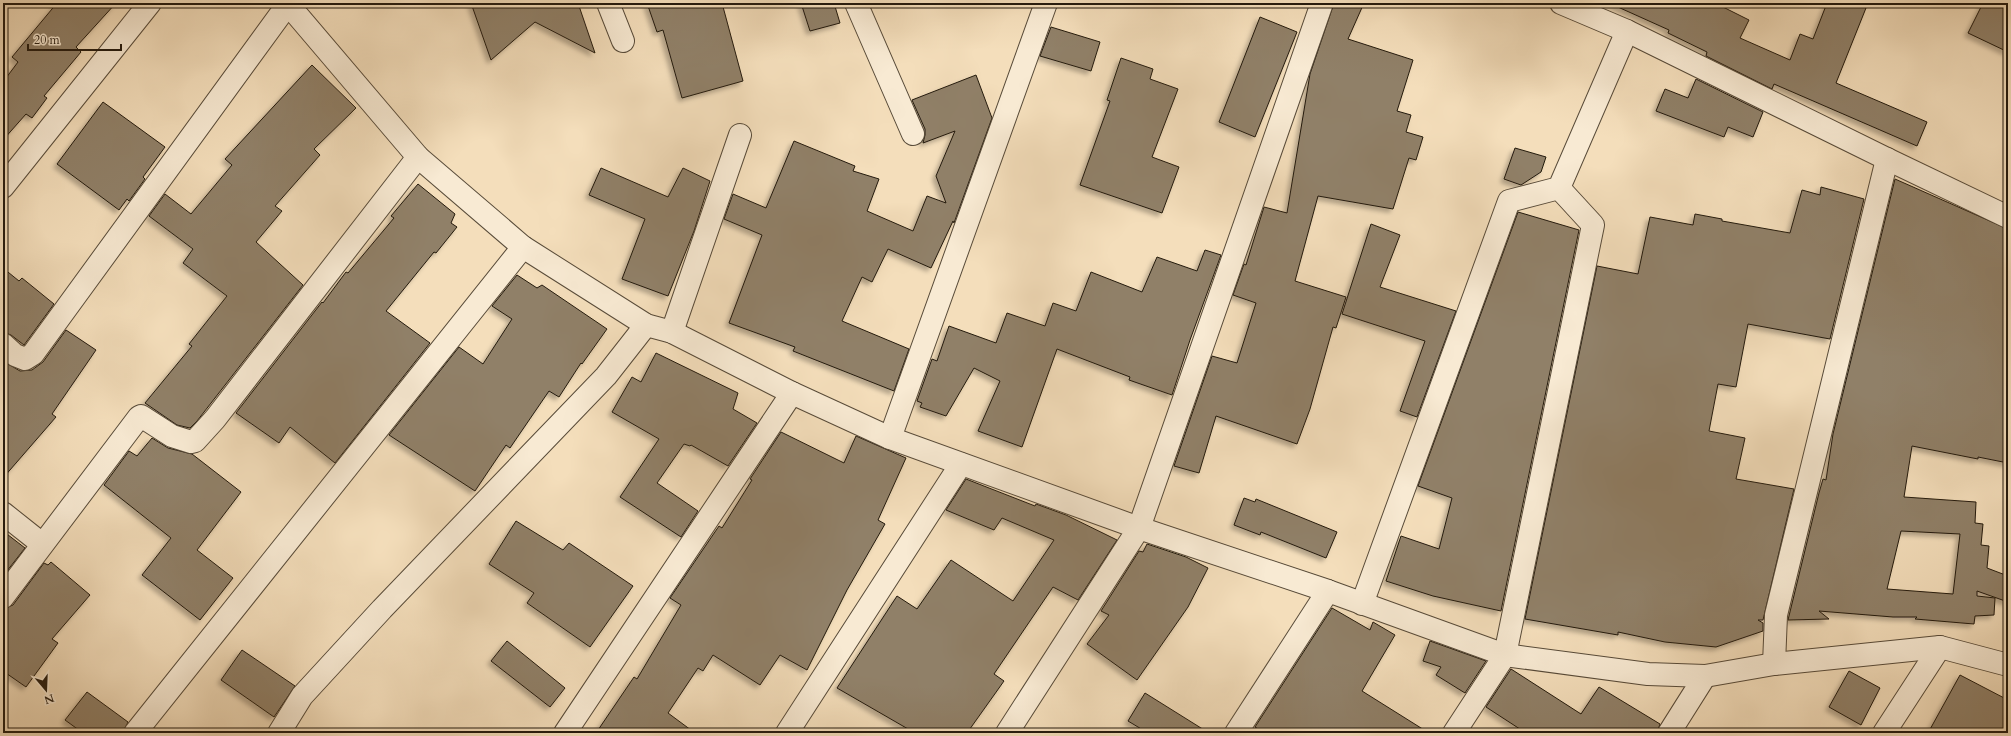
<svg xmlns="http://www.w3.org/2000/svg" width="2011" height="736" font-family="Cardo,serif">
<defs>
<filter id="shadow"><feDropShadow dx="-3.5" dy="3.5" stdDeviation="2" flood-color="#0004"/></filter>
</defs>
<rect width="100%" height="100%" fill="#f4debb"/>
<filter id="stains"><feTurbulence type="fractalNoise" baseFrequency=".005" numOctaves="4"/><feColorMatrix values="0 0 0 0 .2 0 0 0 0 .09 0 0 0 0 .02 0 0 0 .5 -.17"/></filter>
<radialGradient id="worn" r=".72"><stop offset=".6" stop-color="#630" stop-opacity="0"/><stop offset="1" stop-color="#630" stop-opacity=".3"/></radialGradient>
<g fill="#908068" stroke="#241a0e" fill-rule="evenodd" filter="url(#shadow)">
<polygon points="57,3 116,3 76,47 81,52 44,96 47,98 32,118 26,114 3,140 3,82 18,62 12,57"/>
<polygon points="471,3 578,3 595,53 535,22 491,60"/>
<polygon points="647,3 722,3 743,81 682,98 663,30 657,32"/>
<polygon points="801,3 834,3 840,23 810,31"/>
<polygon points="1334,3 1364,3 1348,39 1413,60 1397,111 1411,115 1406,132 1423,137 1416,160 1409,158 1393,209 1318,196 1295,281 1346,297 1336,328 1333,327 1310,409 1297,444 1216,416 1199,473 1174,466 1212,356 1237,363 1256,303 1233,295 1244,264 1246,265 1264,207 1287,213 1310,74"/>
<polygon points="1609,3 1715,3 1749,20 1740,38 1790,60 1800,34 1813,39 1827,3 1852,3 1866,8 1836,83 1927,122 1917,146 1774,84 1772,89 1706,56 1707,52 1668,33 1669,30"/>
<polygon points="1983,3 2008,3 2008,52 1968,33"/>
<polygon points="1260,17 1297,32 1255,137 1219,122"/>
<polygon points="1051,27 1100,42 1091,71 1040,56"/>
<polygon points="1121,58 1153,69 1150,79 1178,89 1152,157 1179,167 1162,213 1080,185 1110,101 1107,100"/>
<polygon points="312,65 356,108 314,149 320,155 275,206 282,211 256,242 303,285 197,421 190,428 177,425 145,403 192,346 189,344 227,296 183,263 193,249 149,216 165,194 191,214 232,165 225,159"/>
<polygon points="976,75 992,118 954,223 953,221 931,268 888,249 872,282 862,277 842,321 909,349 894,391 793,351 795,347 729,323 762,235 724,219 733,194 766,208 794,141 855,166 853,171 879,179 867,211 913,231 927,196 946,203 936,176 955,131 923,143 925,135 925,129 912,100"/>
<polygon points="1696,79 1763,112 1753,137 1728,127 1724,137 1656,111 1665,89 1688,98"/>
<polygon points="103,102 165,147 143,177 145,179 129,201 127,199 119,210 57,164"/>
<polygon points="1515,148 1546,157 1541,172 1521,185 1504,179"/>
<polygon points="601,168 668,197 683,168 710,181 694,231 668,296 622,279 645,219 589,195"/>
<path d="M1895 179 2008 229V463L1978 457V459L1912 446 1904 497 1976 502 1975 523 1983 524 1981 545 1989 546 1987 568 2008 576V602L1977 591V596L1995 598 1994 615 1975 616 1974 624 1915 619 1917 617H1893L1819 611 1829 619 1788 620 1819 493 1823 479 1826 480 1833 434ZM1901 531 1960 534 1953 594 1887 589Z"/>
<polygon points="418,184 455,214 451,223 457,227 436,253 434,252 386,311 430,343 335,463 290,427 279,443 236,413 322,302 323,303 346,272 348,273 394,218 391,216"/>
<polygon points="1821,187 1864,199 1830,339 1748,324 1736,387 1718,384 1709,431 1745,438 1736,479 1794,489 1763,620 1758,620 1763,623 1763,631 1716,647 1665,642 1618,632 1618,635 1525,619 1597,266 1638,274 1650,217 1693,225 1695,214 1722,219 1722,221 1790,233 1802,190 1820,195"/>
<polygon points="1518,212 1579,230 1501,611 1433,596 1386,581 1401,536 1439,549 1452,498 1418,486"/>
<polygon points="1371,224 1400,235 1380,287 1456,311 1417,417 1400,411 1425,341 1342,314"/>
<polygon points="1205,250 1221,255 1190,340 1172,395 1129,380 1130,377 1057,349 1022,447 978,431 1000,381 974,368 946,416 920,407 922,403 917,401 932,359 937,361 949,326 996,343 1007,313 1045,326 1053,303 1076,311 1091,272 1142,292 1157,257 1197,271"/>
<polygon points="3,268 19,281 22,278 54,304 24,345 11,335 3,332"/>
<polygon points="517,275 537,288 542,285 607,329 582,364 581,363 559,397 549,391 510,448 506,445 475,491 389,435 459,347 483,364 512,319 492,306"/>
<polygon points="66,330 96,350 52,414 56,417 3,478 3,361 20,371 32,370 43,362"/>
<polygon points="656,353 738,393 733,409 757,423 728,466 691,445 690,446 684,444 657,483 698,511 681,537 620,497 659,439 612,412 632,377 641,382"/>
<polygon points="781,432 844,463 856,436 906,458 878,520 885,524 847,590 807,670 780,655 760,685 713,655 703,671 698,668 668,713 695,733 596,733 634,677 637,679 681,605 670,598 719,526 722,528 752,480 750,479"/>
<polygon points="152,438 168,448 192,454 241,492 197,550 233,578 200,620 142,575 171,538 104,485 129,451 137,456"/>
<polygon points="966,479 1035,506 1036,504 1066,515 1117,540 1078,600 1053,587 994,674 1004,681 967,733 915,733 837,688 897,596 917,609 951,560 1013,601 1054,540 1002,518 994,530 946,510"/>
<polygon points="1244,498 1255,502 1256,499 1337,532 1326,558 1261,532 1260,535 1234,525"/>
<polygon points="516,521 563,550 569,543 633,586 590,647 527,603 534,593 489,564"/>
<polygon points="3,531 25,548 3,576"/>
<polygon points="1147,544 1186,557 1208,568 1188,607 1137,680 1087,644 1109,615 1101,611 1139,551 1143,552"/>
<polygon points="51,562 90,595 52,639 58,643 26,687 3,671 3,609 13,605 44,563 48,565"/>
<polygon points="1332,608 1370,630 1373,622 1395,635 1362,691 1429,733 1265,733 1255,727"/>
<polygon points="507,641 565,688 550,707 491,661"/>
<polygon points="1430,641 1486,661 1465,693 1436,675 1441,667 1423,661"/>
<polygon points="242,650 295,686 274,717 221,680"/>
<polygon points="1511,669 1581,714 1599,687 1660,724 1657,733 1526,733 1486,707"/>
<polygon points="1849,671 1880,688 1861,725 1829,707"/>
<polygon points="1960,675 2008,700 2008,733 1928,733"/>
<polygon points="87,692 128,722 123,733 83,733 65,720"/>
<polygon points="1145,693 1209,733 1148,733 1128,721"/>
</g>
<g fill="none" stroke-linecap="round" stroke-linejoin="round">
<g stroke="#584b39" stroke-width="24">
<g id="minor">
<polyline points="287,3 418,157 523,247 646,325 672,332 792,393 890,438 1139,528 1328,591 1505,655 1648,674 1705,676 1774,664 1940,647 2008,665"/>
<polyline points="608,3 623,41"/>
<polyline points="856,3 913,134"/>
<polyline points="1561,3 1627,31 1887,159 2008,217"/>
<polyline points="3,187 150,3"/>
<polyline points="672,332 740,135"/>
<polyline points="3,344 15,355 25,359 33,354 288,4"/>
<polyline points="890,438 1046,3"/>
<polyline points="3,513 42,544"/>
<polyline points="3,597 139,417 141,416 172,436 191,442 195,441 215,419 418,157"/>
<polyline points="1362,604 1509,201 1559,188 1627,31"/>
<polyline points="1774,664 1776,615 1887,159"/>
<polyline points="135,733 523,247"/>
<polyline points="279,733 302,696 382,609 606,376 646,325"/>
<polyline points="565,733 792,393"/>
<polyline points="787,733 961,464"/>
<polyline points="1007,733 1139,528 1322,3"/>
<polyline points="1236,733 1328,591"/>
<polyline points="1454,733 1505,655 1593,225 1559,188"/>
<polyline points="1669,733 1705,676"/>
<polyline points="1884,733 1940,647"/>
</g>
</g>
<use href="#minor" stroke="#f8ead3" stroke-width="22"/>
</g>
<rect width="2011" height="736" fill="none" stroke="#f4debb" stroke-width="16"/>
<rect x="4" y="4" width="2003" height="728" fill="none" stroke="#241a0e" stroke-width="2"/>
<rect x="8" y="8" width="1995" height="720" fill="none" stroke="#241a0e"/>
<g transform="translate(46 690) rotate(161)" stroke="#f8ead3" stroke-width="3" paint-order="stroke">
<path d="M0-3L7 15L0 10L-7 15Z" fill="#241a0e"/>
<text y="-6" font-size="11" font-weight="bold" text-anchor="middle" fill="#241a0e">N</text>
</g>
<path d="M28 44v6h93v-6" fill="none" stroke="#241a0e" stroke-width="2"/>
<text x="34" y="44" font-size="12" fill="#241a0e" stroke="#f8ead3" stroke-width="3" paint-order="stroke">20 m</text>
<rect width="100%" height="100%" filter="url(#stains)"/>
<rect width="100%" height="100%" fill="url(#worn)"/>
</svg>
